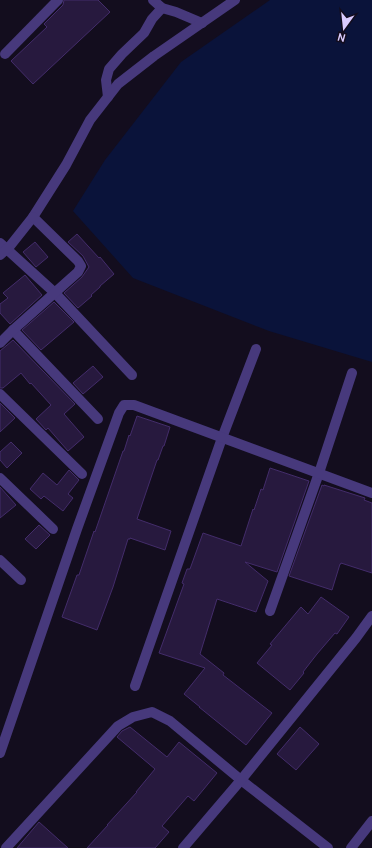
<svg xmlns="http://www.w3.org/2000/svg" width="372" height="848" font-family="Cabin,sans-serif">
<rect width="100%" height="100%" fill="#130d1e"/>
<polygon fill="#0a133a" points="270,0 372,0 372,362 269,331 133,278 73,211 105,160 181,62"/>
<g fill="#27193e" stroke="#432c6a">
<polygon points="64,0 98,0 110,12 33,84 11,61 47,27 44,24 63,5"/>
<polygon points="77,234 99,258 100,257 114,274 100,286 100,287 91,295 92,296 78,308 64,293 82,277 89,267 83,256 68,242"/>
<polygon points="35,242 48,257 36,267 23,252"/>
<polygon points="25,275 42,295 10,324 0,313 0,304 8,298 3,293"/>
<polygon points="54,302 74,322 41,350 22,330"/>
<polygon points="13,340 75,404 64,414 84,437 68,451 48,428 46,430 36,419 51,405 31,383 30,384 21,373 3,388 0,388 0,351"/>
<polygon points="93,366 103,377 83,394 73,383"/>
<polygon points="0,403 15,418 0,432"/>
<polygon points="137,416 170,427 164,446 163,446 158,460 157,460 137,519 171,531 165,550 130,538 130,539 128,539 113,587 97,630 62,617 77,575 79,575 94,531 95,532 123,451 124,451 129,435 130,436"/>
<polygon points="11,442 22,453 7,468 0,460 0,452"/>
<polygon points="270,468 309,481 277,572 245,562 268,581 256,612 217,599 200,654 224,673 223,675 272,713 246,745 199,707 200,707 184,694 205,668 159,653 184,584 182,583 187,569 190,569 203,533 241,546 253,509 254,510 261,489 263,490"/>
<polygon points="69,470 79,480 68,494 73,498 63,511 44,496 41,499 30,489 43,473 57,485"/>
<polygon points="322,485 324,486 324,485 365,498 364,500 372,503 372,573 341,563 341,564 340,564 332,590 289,576"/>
<polygon points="0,487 16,505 0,518"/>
<polygon points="39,525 50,535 36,549 25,539"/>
<polygon points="321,597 349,617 337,634 335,633 317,654 303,672 304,673 290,690 257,663 272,645 270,644 301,607 308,614"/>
<polygon points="130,727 167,757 179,742 217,773 194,801 188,796 162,826 169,832 155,848 87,848 108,825 107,825 137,792 136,792 155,769 117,737 122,731"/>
<polygon points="300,727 319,744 296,770 277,754"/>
<polygon points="39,822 68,848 17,848"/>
</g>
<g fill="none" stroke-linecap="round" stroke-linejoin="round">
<g stroke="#47397c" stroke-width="10">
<polyline points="153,0 162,8 176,12 202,23"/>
<polyline points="5,54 58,0"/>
<polyline points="108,97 106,80 109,69 122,54 144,33 152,19 162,8"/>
<polyline points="0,243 55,293 132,375"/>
<polyline points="0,255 10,246 33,217 66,165 90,120 118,84 154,56 235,0"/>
<polyline points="13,330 98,419"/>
<polyline points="0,343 13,330 78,272 81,266 78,261 33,217"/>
<polyline points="0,394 82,474"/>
<polyline points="0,478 53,529"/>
<polyline points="0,560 21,580"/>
<polyline points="270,611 319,473 352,373"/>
<polyline points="135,686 222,438 256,349"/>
<polyline points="0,753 77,529 119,413 124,405 134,405 372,493"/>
<polyline points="6,848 118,726 133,717 152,712 170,721 241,780 328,848"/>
<polyline points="183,848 241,780 356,638 372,616"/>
<polyline points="351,848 372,821"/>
</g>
</g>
<g transform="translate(344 28) rotate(195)" stroke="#130d1e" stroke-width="3" paint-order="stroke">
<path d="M0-3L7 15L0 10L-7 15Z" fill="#dacbfe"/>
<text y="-6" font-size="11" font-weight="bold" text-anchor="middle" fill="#dacbfe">N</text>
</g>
</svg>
